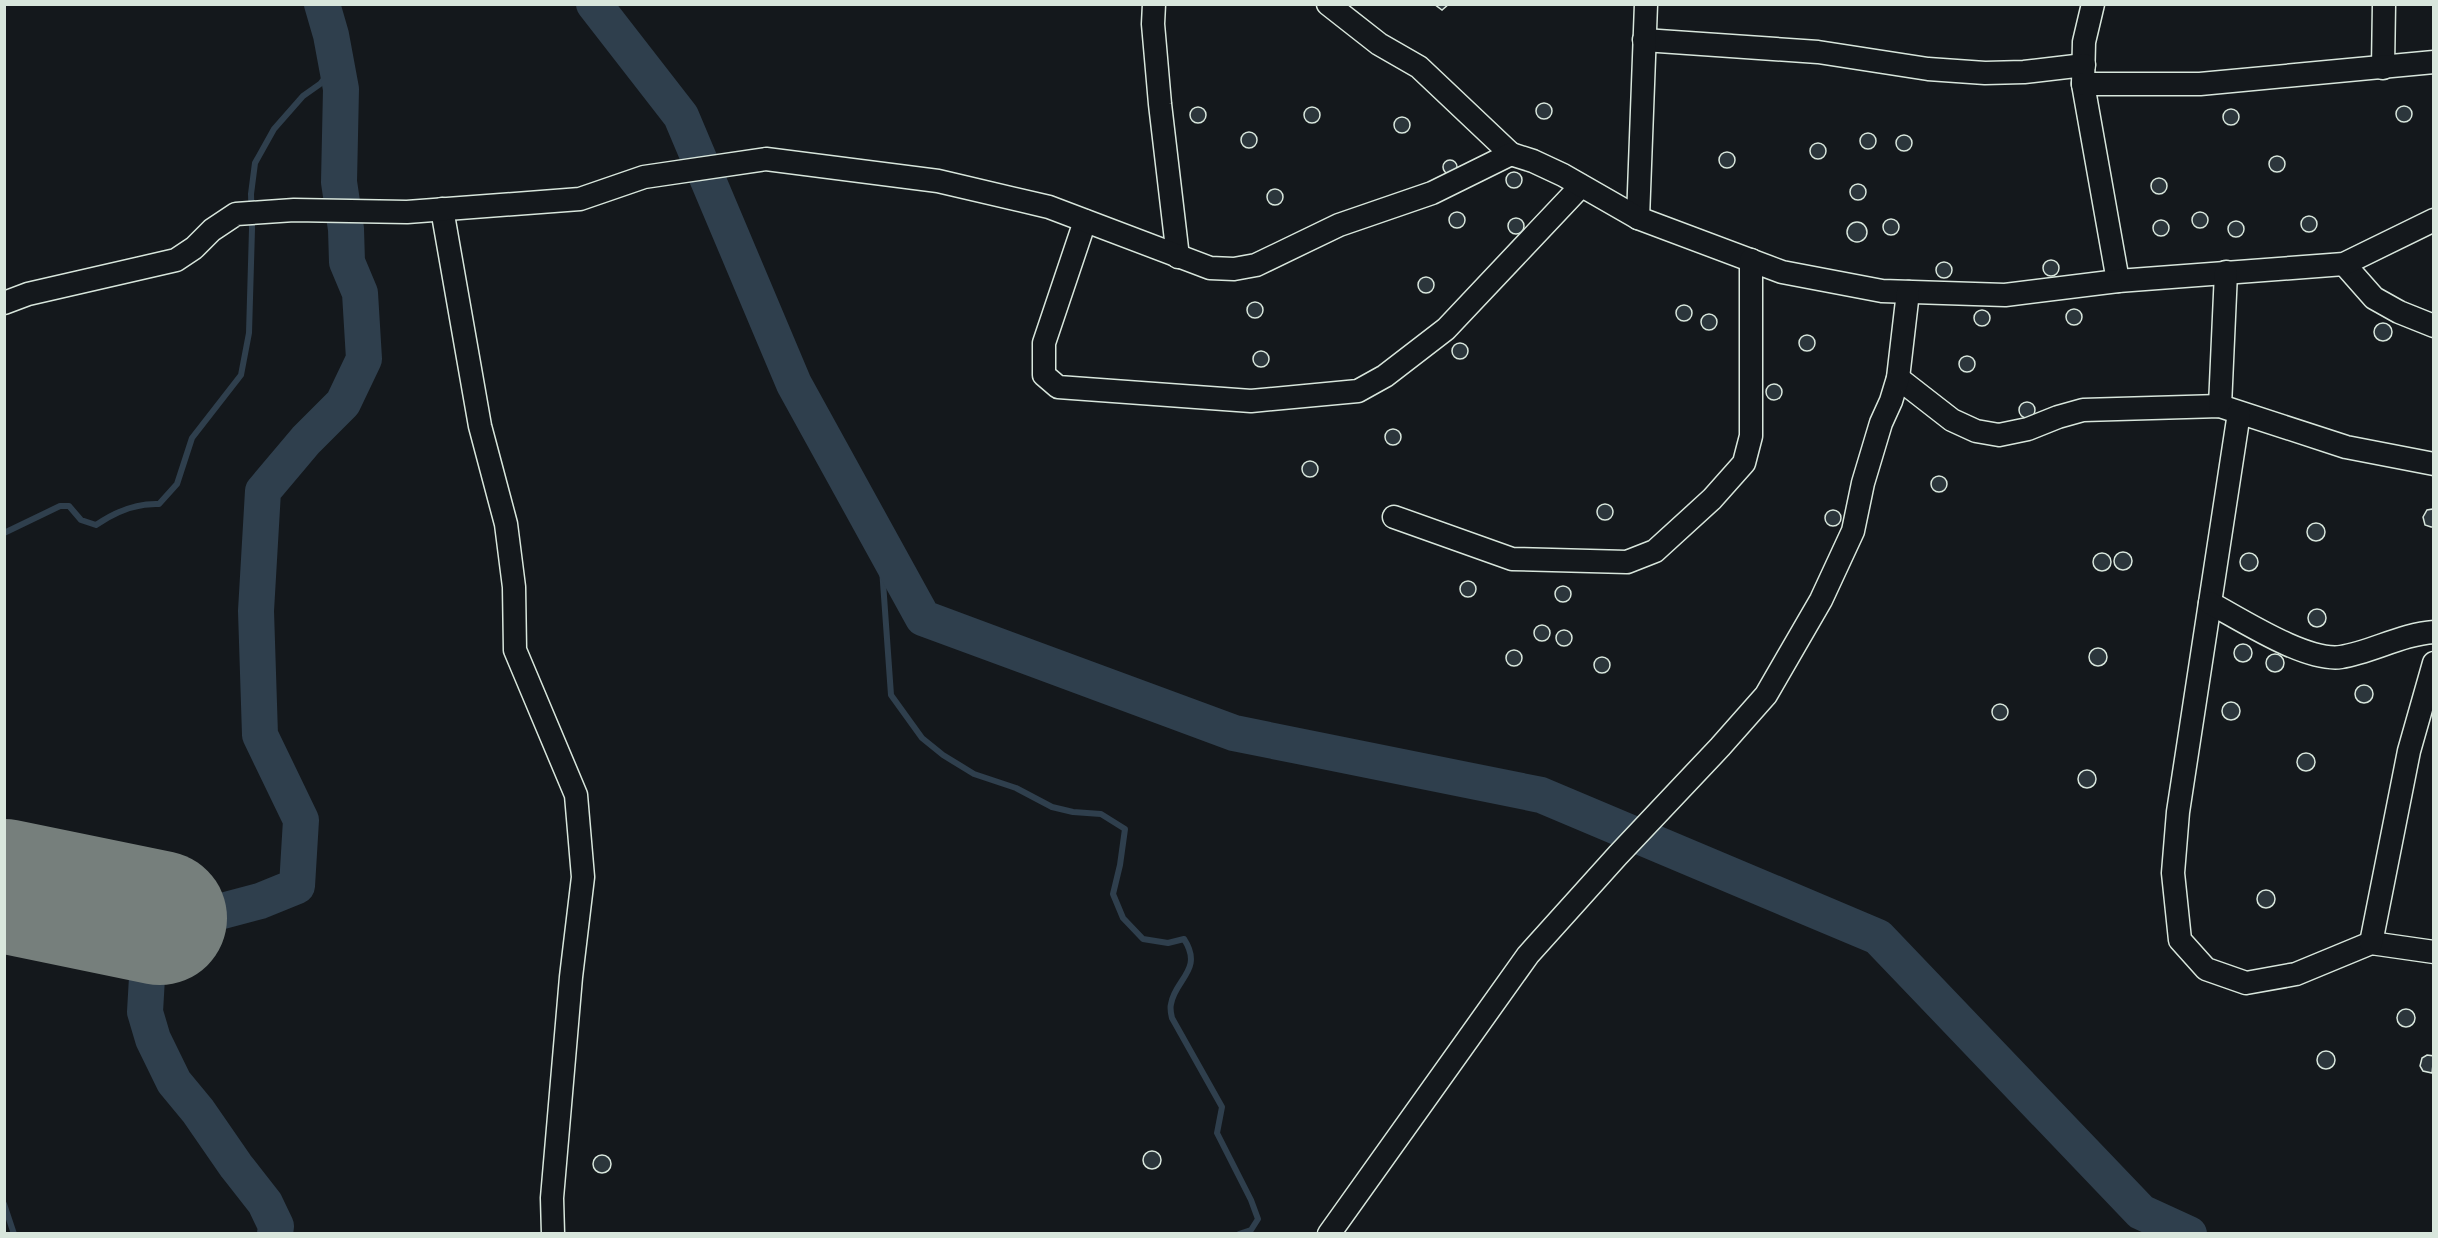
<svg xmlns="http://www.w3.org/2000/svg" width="2438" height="1238" font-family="'Alegreya Sans',sans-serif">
<rect width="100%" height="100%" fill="#14181c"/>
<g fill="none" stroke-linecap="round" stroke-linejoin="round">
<g stroke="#2f3f4d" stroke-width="6">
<path d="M4 533 60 506H69L81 520 96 525C115 512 135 503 159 504L177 484 192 438 241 375 249 333 252 229 251 194 255 163 274 129 303 96 320 84 336 64"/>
<path d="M880 540 891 695 922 738 943 755 974 774 1016 788 1052 807 1073 812 1101 814 1125 829 1120 865 1113 894 1123 918 1143 939 1168 943 1184 939C1204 970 1175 979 1171 1004 1170 1008 1171 1014 1172 1018L1222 1107 1217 1133 1251 1200 1258 1219 1251 1230 1239 1234"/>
<polyline points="4,1204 14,1234"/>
</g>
<g stroke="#2f3f4d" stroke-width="36">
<polyline points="594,4 681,116 794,384 923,618 1234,733 1541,795 1878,937 2141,1212 2189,1234"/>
<polyline points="275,1234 276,1226 265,1203 236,1166 198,1111 174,1082 153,1039 145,1012 148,960 152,939 162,927 260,901 297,886 301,820 260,735 256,611 263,491 306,440 343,403 364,359 360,293 347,262 346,229 339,182 341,89 331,35 322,4"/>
</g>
<polyline stroke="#767f7c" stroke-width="134" points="4,886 160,918"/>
</g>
<g fill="#2c363c" stroke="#d8e6dc" stroke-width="1.5">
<polygon points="1449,4 1442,10 1434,4"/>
<circle cx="1544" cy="111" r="8"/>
<circle cx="2404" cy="114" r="8"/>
<circle cx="1312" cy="115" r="8"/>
<circle cx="1198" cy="115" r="8"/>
<circle cx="2231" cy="117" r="8"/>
<circle cx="1402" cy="125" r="8"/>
<circle cx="1249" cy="140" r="8"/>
<circle cx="1868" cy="141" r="8"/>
<circle cx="1904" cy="143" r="8"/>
<circle cx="1818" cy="151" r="8"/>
<circle cx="1727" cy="160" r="8"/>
<circle cx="2277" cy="164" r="8"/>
<circle cx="1450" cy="167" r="7"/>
<circle cx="1514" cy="180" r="8"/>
<circle cx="2159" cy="186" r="8"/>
<circle cx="1858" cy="192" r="8"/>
<circle cx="1275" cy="197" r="8"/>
<circle cx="2200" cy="220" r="8"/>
<circle cx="1457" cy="220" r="8"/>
<circle cx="2309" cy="224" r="8"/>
<circle cx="1516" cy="226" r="8"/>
<circle cx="1891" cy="227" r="8"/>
<circle cx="2161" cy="228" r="8"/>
<circle cx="2236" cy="229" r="8"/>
<circle cx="1857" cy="232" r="10"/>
<circle cx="2051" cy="268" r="8"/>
<circle cx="1944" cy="270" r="8"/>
<circle cx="1426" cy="285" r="8"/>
<circle cx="1255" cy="310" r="8"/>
<circle cx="1684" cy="313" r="8"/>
<circle cx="2074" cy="317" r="8"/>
<circle cx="1982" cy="318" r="8"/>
<circle cx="1709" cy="322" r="8"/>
<circle cx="2383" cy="332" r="9"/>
<circle cx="1807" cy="343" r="8"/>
<circle cx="1460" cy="351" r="8"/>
<circle cx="1261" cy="359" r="8"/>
<circle cx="1967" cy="364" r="8"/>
<circle cx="1774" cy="392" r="8"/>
<circle cx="2027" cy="410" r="8"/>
<circle cx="1393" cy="437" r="8"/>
<circle cx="1310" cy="469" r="8"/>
<circle cx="1939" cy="484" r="8"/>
<circle cx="1605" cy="512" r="8"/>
<polygon points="2433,509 2434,527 2431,527 2425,525 2423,517 2427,510"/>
<circle cx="1833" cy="518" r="8"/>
<circle cx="2316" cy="532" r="9"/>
<circle cx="2123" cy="561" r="9"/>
<circle cx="2249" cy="562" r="9"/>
<circle cx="2102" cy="562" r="9"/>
<circle cx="1468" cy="589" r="8"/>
<circle cx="1563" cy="594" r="8"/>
<circle cx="2317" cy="618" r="9"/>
<circle cx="1542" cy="633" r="8"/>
<circle cx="1564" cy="638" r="8"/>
<circle cx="2243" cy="653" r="9"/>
<circle cx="2098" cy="657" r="9"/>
<circle cx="1514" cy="658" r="8"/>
<circle cx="2275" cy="663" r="9"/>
<circle cx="1602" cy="665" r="8"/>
<circle cx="2364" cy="694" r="9"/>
<circle cx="2231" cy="711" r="9"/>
<circle cx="2000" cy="712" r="8"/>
<circle cx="2306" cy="762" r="9"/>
<circle cx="2087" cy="779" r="9"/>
<circle cx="2266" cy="899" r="9"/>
<circle cx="2406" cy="1018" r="9"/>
<circle cx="2326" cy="1060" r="9"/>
<polygon points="2427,1055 2434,1056 2432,1073 2423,1071 2420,1066 2422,1058"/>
<circle cx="1152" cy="1160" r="9"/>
<circle cx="602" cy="1164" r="9"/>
</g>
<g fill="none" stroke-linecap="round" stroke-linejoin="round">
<g stroke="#d8e6dc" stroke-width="25">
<g id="minor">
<polyline points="1154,4 1153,24 1160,104 1178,257"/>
<polyline points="1328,4 1379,44 1419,67 1511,154"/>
<polyline points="2093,4 2084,42 2083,84 2118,281"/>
<polyline points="1644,40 1818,52 1928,69 1985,73 2024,72 2084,65"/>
<polyline points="2383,68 2384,4"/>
<polyline points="2083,84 2200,84 2434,62"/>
<polyline points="442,209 480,426 506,524 514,587 515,650 576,795 583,877 571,977 552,1198 553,1234"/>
<polyline points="1638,218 1646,4"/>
<polyline points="1085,221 1044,343 1044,375 1058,387 1251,401 1358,391 1385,376 1446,329 1581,186"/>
<polyline points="2344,264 2374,298 2399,312 2434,326"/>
<polyline points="4,303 28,294 176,260 194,248 212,230 236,214 294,210 407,212 580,199 644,177 766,159 938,181 1049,207 1210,268 1234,269 1256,265 1339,225 1432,193 1511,154 1533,161 1563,175 1638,218 1782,272 1882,291 2005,295 2118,281 2344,264 2434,220"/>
<polyline points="1898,378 1952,420 1976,431 1999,435 2028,429 2058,417 2083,410 2220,406 2346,447 2434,464"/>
<polyline points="2220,406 2226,272"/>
<polyline points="2239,413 2178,812 2173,873 2180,940 2206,969 2246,983 2296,974 2371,943 2434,952"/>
<polyline points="1394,517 1512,559 1627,562 1655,551 1712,499 1744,463 1751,436 1751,260"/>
<path d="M2210 603C2242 620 2306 662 2341 657 2372 652 2402 634 2434 632"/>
<polyline points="2371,943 2409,751 2434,663"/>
<polyline points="1329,1234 1528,955 1618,855 1720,747 1766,695 1821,600 1853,531 1863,483 1881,423 1891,401 1898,378 1908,292"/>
</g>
</g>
<use href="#minor" stroke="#14181c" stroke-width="22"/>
</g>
<rect width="2438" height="1238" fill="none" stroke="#d8e6dc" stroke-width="12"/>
</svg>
